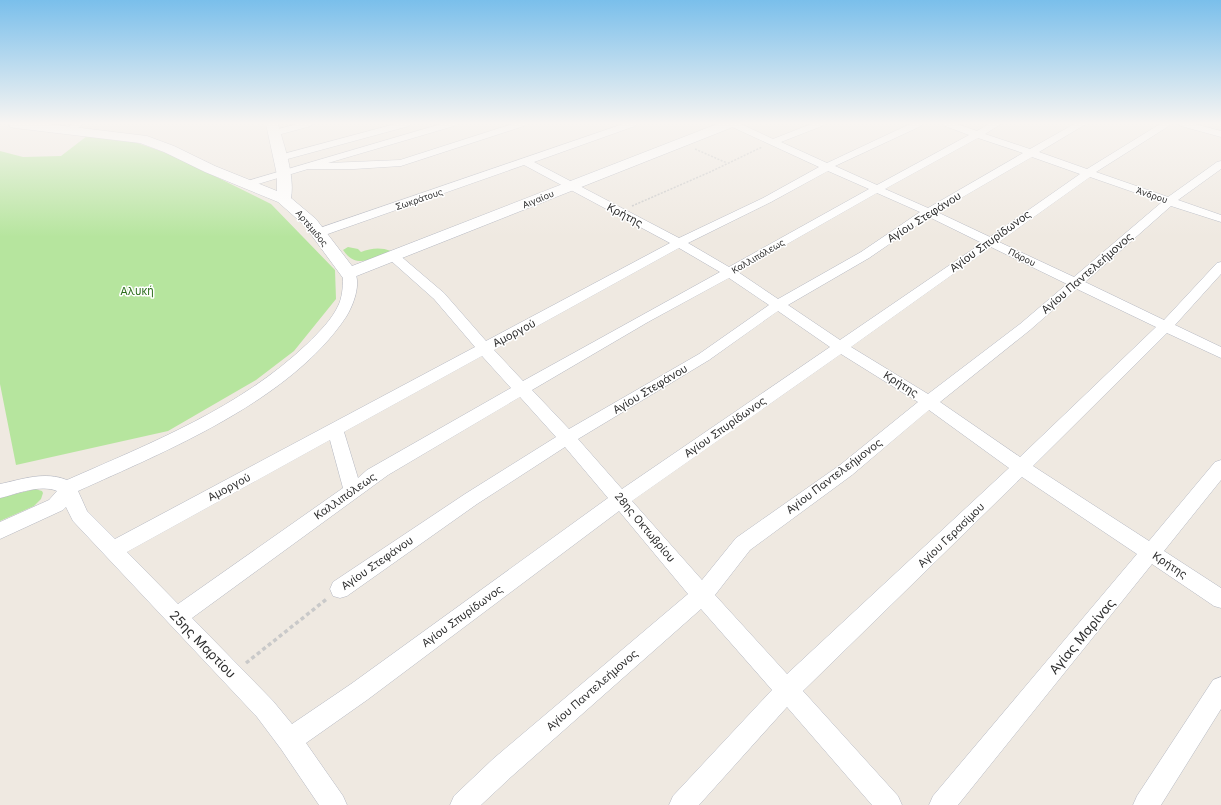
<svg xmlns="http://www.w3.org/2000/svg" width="1221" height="805" font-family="Inter,sans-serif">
<rect width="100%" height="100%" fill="#efe9e1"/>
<g fill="#b6e59e">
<polygon points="87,136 120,137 172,155 271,204 335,270 336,299 294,351 256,380 168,431 16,465 0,384 0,151 23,157 61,156"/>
<path d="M348 247 358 249 361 252C371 248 381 247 391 251 374 258 356 270 343 250Z"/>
<polygon points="35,489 42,491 43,493 41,499 34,506 0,521 0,498"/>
</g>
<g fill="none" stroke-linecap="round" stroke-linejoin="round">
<g stroke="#b4b7c1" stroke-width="1">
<g id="street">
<polygon points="72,124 83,124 74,132 68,132 66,130"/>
<polygon points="297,124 313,124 311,126 274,136 269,133 271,131"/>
<polygon points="395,124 411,124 409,126 284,160 280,161 275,158 276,156"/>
<polygon points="441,124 456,124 454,126 328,163 400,160 512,124 526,124 524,126 401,166 354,169 308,169 248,187 243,184 244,182"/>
<path d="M623 124H637L635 126 534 162 679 238 763 198 819 167 730 126 728 124H741L773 139 811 124H824L822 126 781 142 827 163 910 124H923L921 126 835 166 877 185 969 135 945 126 943 124H957L977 131 989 124H1001L985 134 1030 149 1074 124H1086L1039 152 1087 169 1160 124H1172L1096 172 1168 197 1217 162 1221 161V169L1178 200 1221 215V222L1171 206 1085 282 1164 320 1217 263 1221 262V274L1175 325 1221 347V358L1167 333 1033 466 1149 541 1215 462 1221 460V480L1164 551 1221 588V608L1214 606 1152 564 958 805H929L933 796 1137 554 1022 477 803 691 898 796 902 805H872L787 707 699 805H669L673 796 772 690 701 609 511 777 481 805H450L454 796 493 759 688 594 619 511 367 700 306 743 343 796 347 805H319L281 749 257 717 73 521 66 507 63 510 0 539V522L49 500 57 491C40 484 17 494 0 498V484C23 479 45 471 67 480 151 443 240 408 307 344 319 332 332 320 339 304 343 294 343 284 343 274L344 271H354C362 283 353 306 346 317 290 401 166 451 78 491L87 511 115 539 475 347 434 299 389 259 387 256 389 253H397L444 293 486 341 670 243 524 165 322 236H314L312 233 314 230ZM978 138 1023 153 928 208 885 189ZM1032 157 1080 174 990 237 937 212ZM828 171 869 189 729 267 688 243 771 202ZM1090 177 1162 202 1074 277 999 242ZM877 193 920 212 861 252 778 299 738 272ZM929 217 982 243 840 340 788 305 869 258ZM991 247 1067 284 1020 324 928 394 851 347ZM679 248 720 272 523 381 494 350ZM729 278 769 305 699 354 569 429 532 390 648 322ZM1077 289 1156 327 1020 457 940 402 1030 330ZM778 311 830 347 622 489 578 439 709 360ZM841 354 918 402 840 465 736 538 702 580 632 501ZM482 356 511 388 367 470 358 478 344 432ZM520 397 556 437 465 494 333 582 330 589 333 596 340 598 347 596 477 504 565 447 608 498 351 684 292 724 273 701 192 618 388 475ZM929 410 1009 468 787 674 715 595 750 550 852 475ZM330 440 343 488 178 604 127 552Z"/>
<polygon points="1179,124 1195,124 1221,131 1221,137 1181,126"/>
<polygon points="1221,677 1221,709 1161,805 1133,805 1137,796 1213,680"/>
</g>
</g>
<g stroke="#b4b7c1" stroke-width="1">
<path id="secondary" d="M9 124H48L147 136 174 146 215 166 277 191V175L266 124H278C284 146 295 175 291 198L316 219 352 266 717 124H734L733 127 349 279 343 278 304 225 278 202 205 172 164 152 140 143 15 128 10 127Z"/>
</g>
<g stroke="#c9c9c9" stroke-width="1.5" stroke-dasharray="2 1.5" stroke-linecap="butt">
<polyline points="695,149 727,163"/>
<polyline points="632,206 710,172 762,147"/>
</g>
<polyline stroke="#c9c9c9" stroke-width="3.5" stroke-dasharray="4 3" stroke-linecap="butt" points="246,663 328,598"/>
<use href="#street" fill="#fff" fill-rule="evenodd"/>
<use href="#secondary" fill="#fff" fill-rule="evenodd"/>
</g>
<linearGradient id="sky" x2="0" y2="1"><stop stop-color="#7abfeb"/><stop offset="0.52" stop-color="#f8f5f2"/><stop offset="1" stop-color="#f8f5f2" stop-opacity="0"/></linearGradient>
<rect width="1221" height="237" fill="url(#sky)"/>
<g text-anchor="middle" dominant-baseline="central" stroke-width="3" stroke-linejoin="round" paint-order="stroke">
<g font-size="9" fill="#2e2e2e" stroke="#fff">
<text transform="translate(1152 195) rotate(19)">Άνδρου</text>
<text transform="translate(419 199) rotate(-19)">Σωκράτους</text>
<text transform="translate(538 199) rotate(-22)">Αιγαίου</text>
<text transform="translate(312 228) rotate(50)">Αρτέμιδος</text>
<text transform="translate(758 256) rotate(-30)">Καλλιπόλεως</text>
<text transform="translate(1022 257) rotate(26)">Πάρου</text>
</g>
<g font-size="11" fill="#2e2e2e" stroke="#fff">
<text transform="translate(625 215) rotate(28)">Κρήτης</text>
<text transform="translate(924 217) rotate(-32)">Αγίου Στεφάνου</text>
<text transform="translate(990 241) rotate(-36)">Αγίου Σπυρίδωνος</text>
<text transform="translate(1087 273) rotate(-41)">Αγίου Παντελεήμονος</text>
<text transform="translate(514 333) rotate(-28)">Αμοργού</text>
<text transform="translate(901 384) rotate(32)">Κρήτης</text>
<text transform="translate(650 389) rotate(-31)">Αγίου Στεφάνου</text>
<text transform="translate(725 427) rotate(-35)">Αγίου Σπυρίδωνος</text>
<text transform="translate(834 476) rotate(-37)">Αγίου Παντελεήμονος</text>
<text transform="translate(229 487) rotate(-28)">Αμοργού</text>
<text transform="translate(345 496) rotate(-35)">Καλλιπόλεως</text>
<text transform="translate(645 527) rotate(50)">28ης Οκτωβρίου</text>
<text transform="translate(951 535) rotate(-44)">Αγίου Γερασίμου</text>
<text transform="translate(377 563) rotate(-35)">Αγίου Στεφάνου</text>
<text transform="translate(1170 565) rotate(33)">Κρήτης</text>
<text transform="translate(462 616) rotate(-36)">Αγίου Σπυρίδωνος</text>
<text transform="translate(592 690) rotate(-41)">Αγίου Παντελεήμονος</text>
</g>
<g font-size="11" fill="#2c6e1b" stroke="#fff">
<text x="137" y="291">Αλυκή</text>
</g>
<g font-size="13" fill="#2e2e2e" stroke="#fff">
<text transform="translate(1082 636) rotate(-50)">Αγίας Μαρίνας</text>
<text transform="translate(203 644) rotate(46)">25ης Μαρτίου</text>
</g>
</g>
</svg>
